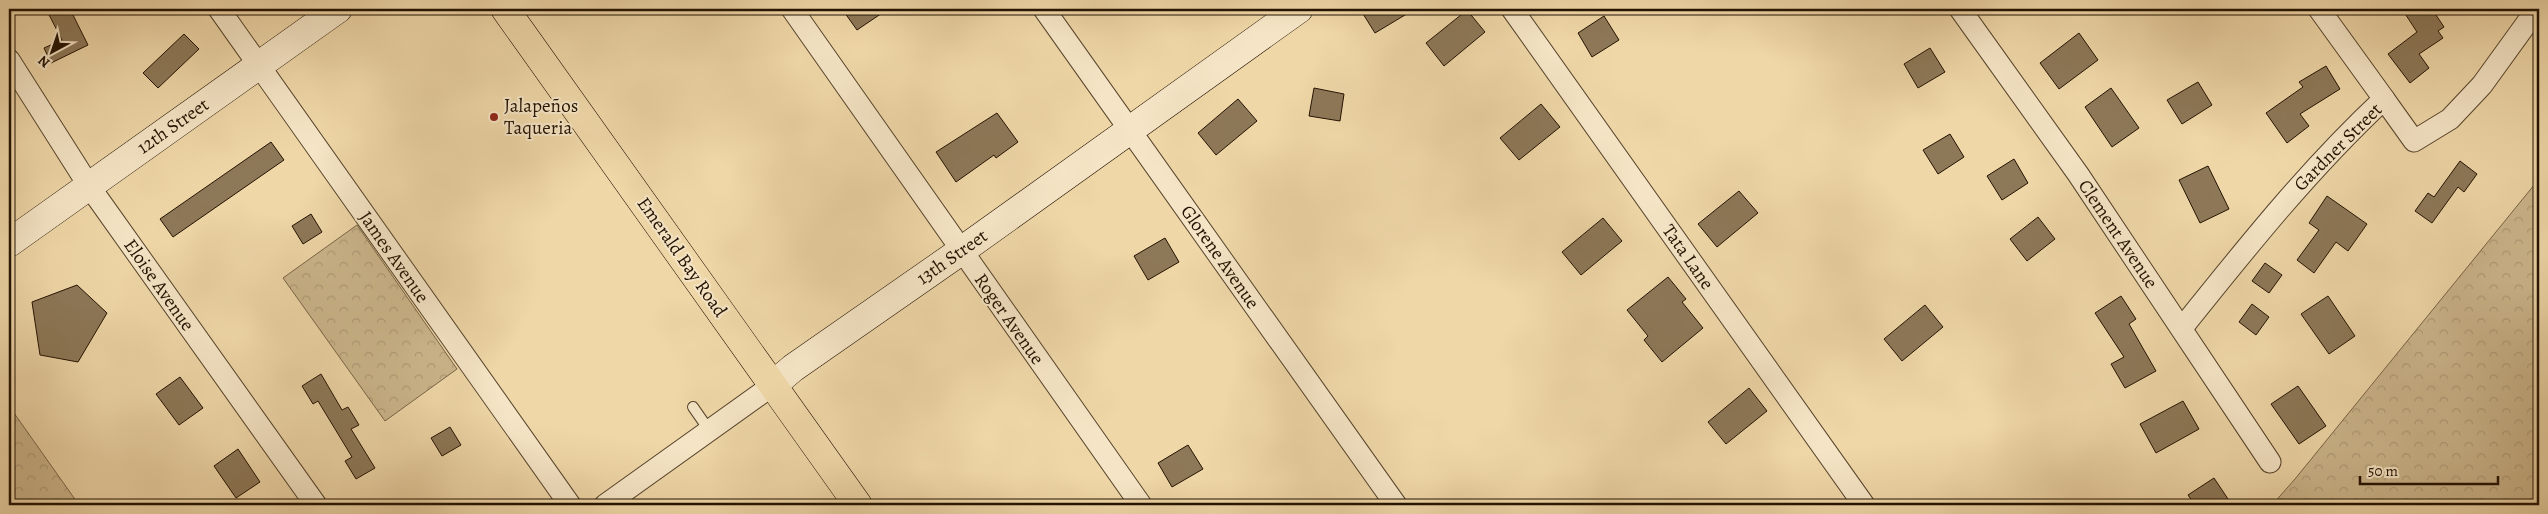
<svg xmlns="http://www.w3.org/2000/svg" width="2548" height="514" font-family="Alegreya,serif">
<defs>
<pattern id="forest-crowns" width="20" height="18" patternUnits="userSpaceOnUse" patternTransform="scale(1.25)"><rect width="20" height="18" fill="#ccb68c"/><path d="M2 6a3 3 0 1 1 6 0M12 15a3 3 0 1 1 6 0" fill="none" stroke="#af9b77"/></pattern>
</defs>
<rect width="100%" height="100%" fill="#efd7a8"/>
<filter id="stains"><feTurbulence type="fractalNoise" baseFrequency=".004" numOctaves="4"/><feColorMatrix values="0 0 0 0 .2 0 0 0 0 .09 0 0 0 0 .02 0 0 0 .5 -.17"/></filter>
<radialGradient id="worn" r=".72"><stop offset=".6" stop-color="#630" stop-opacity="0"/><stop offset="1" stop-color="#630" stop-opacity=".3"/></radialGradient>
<g fill="url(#forest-crowns)" stroke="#786446">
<polygon points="2539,179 2539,505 2272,505 2295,479"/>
<polygon points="357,225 457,369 385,421 283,278"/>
<polygon points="9,406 79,505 9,505"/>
</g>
<g fill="#8d7858" stroke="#231201">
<polygon points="46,9 70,9 88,45 51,63 44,48 62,40"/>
<polygon points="842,9 888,9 857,30"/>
<polygon points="1360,9 1415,9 1375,33"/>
<polygon points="2402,9 2432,9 2444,27 2438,31 2443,38 2419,54 2429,68 2410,83 2388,54 2417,32"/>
<polygon points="1467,10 1485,32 1444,66 1426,43"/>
<polygon points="1604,16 1619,40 1592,57 1578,33"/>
<polygon points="2079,33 2098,60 2059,89 2040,63"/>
<polygon points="184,34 199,49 158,88 143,73"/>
<polygon points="1930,48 1945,72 1918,88 1904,64"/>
<polygon points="2326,66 2340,89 2300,114 2309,126 2287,143 2266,113 2303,87 2299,82"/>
<polygon points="2198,82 2212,105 2182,124 2167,100"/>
<polygon points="1314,88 1344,94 1340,121 1309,116"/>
<polygon points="2111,88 2139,128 2112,147 2085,107"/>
<polygon points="1238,99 1257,121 1216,155 1198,133"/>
<polygon points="1541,104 1560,127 1519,160 1500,138"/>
<polygon points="997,113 1018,142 996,158 994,155 956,182 936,152"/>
<polygon points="1950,134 1964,157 1938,174 1923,150"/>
<polygon points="271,142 284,160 173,237 160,219"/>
<polygon points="2014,159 2028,183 2002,200 1987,176"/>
<polygon points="2460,161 2477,174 2464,192 2458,187 2432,223 2415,211 2428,193 2434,197"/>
<polygon points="2208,166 2229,209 2200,223 2179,180"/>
<polygon points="1739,191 1758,213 1717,247 1698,224"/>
<polygon points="2327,196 2367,224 2348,251 2336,242 2314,273 2297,260 2319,230 2309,223"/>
<polygon points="311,214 322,232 303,244 292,226"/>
<polygon points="2038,217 2055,239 2027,261 2010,239"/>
<polygon points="1603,218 1622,241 1581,275 1562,252"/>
<polygon points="1165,238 1179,262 1148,280 1134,256"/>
<polygon points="2265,263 2282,275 2269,293 2252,281"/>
<polygon points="1668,277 1686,299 1682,302 1703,328 1662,362 1644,340 1648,336 1627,310"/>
<polygon points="77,285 107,313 78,362 40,355 32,302"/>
<polygon points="2121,296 2136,319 2129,324 2156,371 2125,388 2111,364 2124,357 2095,313"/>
<polygon points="2328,296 2355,336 2329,354 2301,314"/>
<polygon points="2252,304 2269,317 2256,335 2239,322"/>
<polygon points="1925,305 1943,327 1902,361 1884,339"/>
<polygon points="321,374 342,410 348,407 359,425 351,429 375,468 356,479 345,461 352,457 318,401 313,404 302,386"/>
<polygon points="180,377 203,408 179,425 156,394"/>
<polygon points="2298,386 2326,426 2299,444 2271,404"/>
<polygon points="1749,388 1767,411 1726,444 1708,422"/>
<polygon points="2183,401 2199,429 2156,453 2140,424"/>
<polygon points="450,427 461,445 442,456 431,438"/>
<polygon points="1188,445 1203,469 1172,487 1158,463"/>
<polygon points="238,449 260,482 236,498 214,466"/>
<polygon points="2214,478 2232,505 2195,505 2188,495"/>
</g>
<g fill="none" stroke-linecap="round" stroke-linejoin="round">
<g stroke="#56432b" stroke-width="12">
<polyline id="lane" points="693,407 709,430"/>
</g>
<g stroke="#56432b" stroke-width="23">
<g id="street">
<polyline points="219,9 570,505"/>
<polyline points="792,9 1141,505"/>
<polyline points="1044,9 1396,505"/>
<polyline points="1512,9 1864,505"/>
<polyline points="1960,9 2078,174 2270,462"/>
<polyline points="2319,9 2384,99"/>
<polyline points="9,60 89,186 316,505"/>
<path d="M2182 328C2246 248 2309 169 2384 99L2414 141 2450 119 2482 85 2537 9"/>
<polyline points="605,505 773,385"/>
</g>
</g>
<g stroke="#231201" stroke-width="29">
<g id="secondary">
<polyline points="9,243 338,9"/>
<polyline points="773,385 793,368 961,251 1299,9"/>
</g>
</g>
<g stroke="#231201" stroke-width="29">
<polyline id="primary" points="505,9 858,505"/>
</g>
<use href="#lane" stroke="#f5e5c6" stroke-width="10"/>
<use href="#street" stroke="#f5e5c6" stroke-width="21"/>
<use href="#secondary" stroke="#f5e5c6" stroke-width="28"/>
<use href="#primary" stroke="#efd7a8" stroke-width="28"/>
</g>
<circle fill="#8f2418" stroke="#f5e5c6" stroke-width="2" cx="494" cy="117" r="5"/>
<g text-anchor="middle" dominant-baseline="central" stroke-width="4" stroke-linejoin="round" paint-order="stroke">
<g font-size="19" fill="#231201" stroke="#f5e5c6" text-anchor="start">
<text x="504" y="106">Jalapeños<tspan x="504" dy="22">Taqueria</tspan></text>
</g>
<g font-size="19" fill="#231201" stroke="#f5e5c6">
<text transform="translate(173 126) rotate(-35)">12th Street</text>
<text transform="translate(2338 147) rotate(-45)">Gardner Street</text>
<text transform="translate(2118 234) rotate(56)">Clement Avenue</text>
<text transform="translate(394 257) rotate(55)">James Avenue</text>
<text transform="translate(682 257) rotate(55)">Emerald Bay Road</text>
<text transform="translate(952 257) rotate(-35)">13th Street</text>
<text transform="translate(1220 257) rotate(55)">Glorene Avenue</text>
<text transform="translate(1688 257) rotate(55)">Tata Lane</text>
<text transform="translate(159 285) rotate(55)">Eloise Avenue</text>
<text transform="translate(1009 319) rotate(55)">Roger Avenue</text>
</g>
</g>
<rect width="2548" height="514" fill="none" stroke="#efd7a8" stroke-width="30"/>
<rect x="10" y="10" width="2528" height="494" fill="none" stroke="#231201" stroke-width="2.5"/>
<rect x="15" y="15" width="2518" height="484" fill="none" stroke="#231201"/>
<g transform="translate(52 52) rotate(220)" stroke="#f5e5c6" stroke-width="4" paint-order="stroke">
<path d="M0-4L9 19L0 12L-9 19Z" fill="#231201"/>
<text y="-8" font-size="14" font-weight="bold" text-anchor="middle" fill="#231201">N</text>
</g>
<path d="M2360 476v8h138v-8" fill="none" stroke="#231201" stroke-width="2.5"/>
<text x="2368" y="476" font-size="15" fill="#231201" stroke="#f5e5c6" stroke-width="4" paint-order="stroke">50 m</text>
<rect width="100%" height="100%" filter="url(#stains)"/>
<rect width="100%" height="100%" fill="url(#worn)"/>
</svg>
